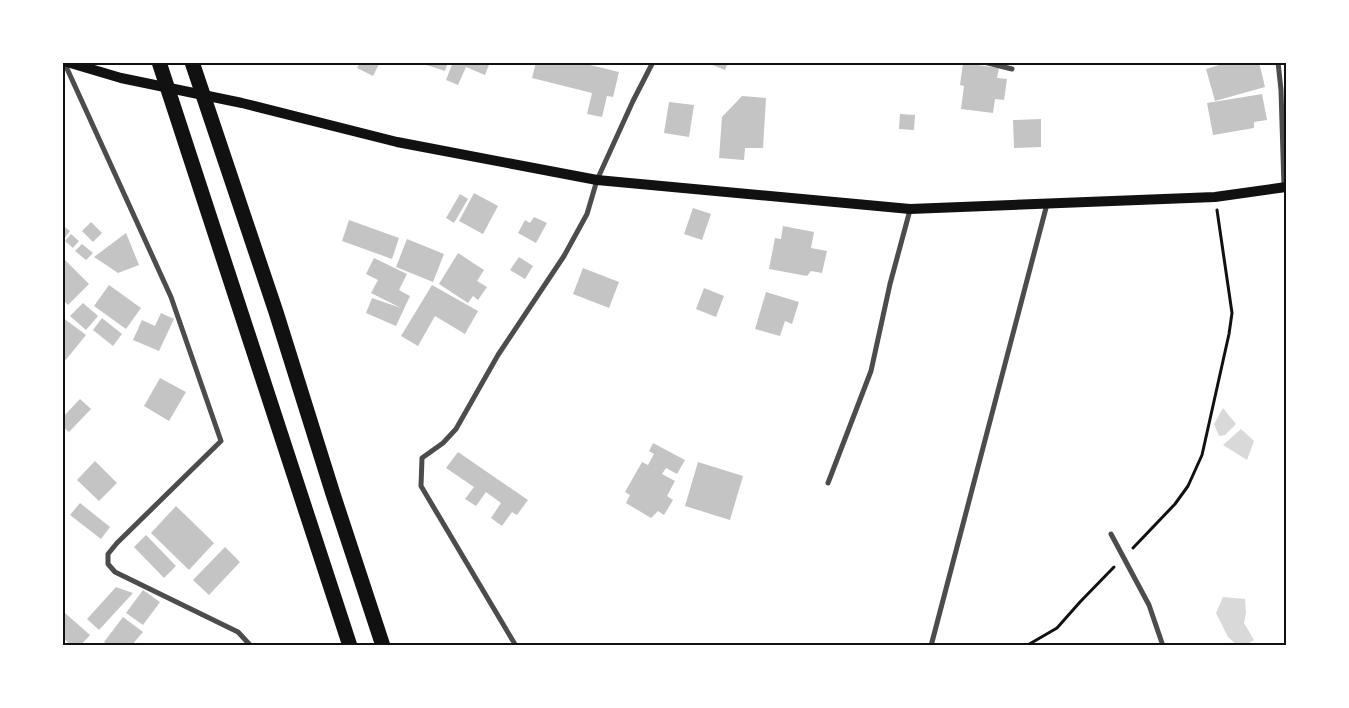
<svg xmlns="http://www.w3.org/2000/svg" width="1349" height="708" font-family="'Fira Sans',sans-serif">
<rect width="100%" height="100%" fill="#fff"/>
<g fill="#d9d9d9">
<polygon points="1223,408 1236,424 1225,435 1219,436 1214,424"/>
<polygon points="1241,429 1254,441 1247,460 1223,445"/>
<polygon points="1223,597 1245,599 1246,613 1244,623 1254,640 1246,645 1237,645 1228,637 1216,613"/>
</g>
<g fill="#c4c4c4">
<polygon points="360,62 380,62 373,76 357,68"/>
<polygon points="417,62 448,62 445,71"/>
<polygon points="453,62 490,62 485,75 466,67 458,85 446,80"/>
<polygon points="536,62 578,62 619,72 613,97 607,96 602,117 587,114 592,93 532,78"/>
<polygon points="705,62 728,62 725,70"/>
<polygon points="1229,62 1259,62 1265,87 1215,101 1206,69"/>
<polygon points="963,63 999,68 997,78 1007,79 1004,100 995,99 993,113 961,109 964,86 960,85"/>
<polygon points="1262,94 1267,120 1254,122 1254,128 1213,135 1207,103"/>
<polygon points="742,96 766,98 763,148 745,148 744,160 719,158 722,117"/>
<polygon points="669,102 694,105 689,137 664,133"/>
<polygon points="900,114 915,115 914,130 899,129"/>
<polygon points="1041,119 1041,147 1014,148 1013,120"/>
<polygon points="474,193 498,206 483,234 459,221"/>
<polygon points="460,194 468,199 454,223 446,218"/>
<polygon points="693,208 711,214 702,240 684,234"/>
<polygon points="534,217 547,223 536,243 518,233 525,220 530,223"/>
<polygon points="349,220 399,238 392,259 342,241"/>
<polygon points="91,222 102,233 93,242 82,231"/>
<polygon points="62,225 70,231 64,239 62,238"/>
<polygon points="783,226 814,232 811,248 827,251 822,273 811,271 807,276 769,269 775,238 781,239"/>
<polygon points="126,233 139,265 118,273 94,257"/>
<polygon points="71,234 79,241 73,248 65,241"/>
<polygon points="407,239 444,254 433,282 396,267"/>
<polygon points="82,244 93,253 86,260 75,251"/>
<polygon points="458,253 484,270 477,281 487,287 478,300 473,296 468,303 439,284"/>
<polygon points="62,257 89,284 68,305 62,299"/>
<polygon points="519,257 533,266 525,279 510,270"/>
<polygon points="374,258 407,274 399,290 410,296 396,326 366,313 372,298 401,308 371,293 378,280 366,274"/>
<polygon points="583,268 619,282 609,308 573,294"/>
<polygon points="109,285 141,308 126,329 94,306"/>
<polygon points="432,285 478,311 465,334 435,316 418,346 401,336"/>
<polygon points="704,288 724,296 716,317 696,309"/>
<polygon points="766,292 799,302 792,324 785,321 780,336 755,329"/>
<polygon points="83,303 98,316 86,330 70,316"/>
<polygon points="161,313 174,319 159,351 133,340 142,320 155,326"/>
<polygon points="62,317 86,335 64,362 62,360"/>
<polygon points="102,318 122,334 113,346 93,330"/>
<polygon points="160,378 186,392 169,421 144,406"/>
<polygon points="80,399 91,409 69,432 62,426 62,418"/>
<polygon points="653,443 685,460 677,474 666,468 662,474 675,481 667,496 673,500 664,515 658,511 651,518 626,503 630,495 625,492 642,462 648,465 654,454 649,451"/>
<polygon points="458,452 528,500 517,515 512,512 502,526 491,518 501,503 486,492 476,506 465,499 474,487 446,468"/>
<polygon points="95,461 117,483 99,501 77,480"/>
<polygon points="698,462 743,476 730,520 685,506"/>
<polygon points="80,503 110,527 101,539 70,515"/>
<polygon points="176,506 214,543 189,570 151,533"/>
<polygon points="146,535 176,566 164,578 134,547"/>
<polygon points="225,547 240,562 209,595 193,580"/>
<polygon points="116,587 133,593 99,630 87,619"/>
<polygon points="143,590 160,602 143,625 126,613"/>
<polygon points="65,613 90,635 80,646 72,646 62,637 62,615"/>
<polygon points="123,617 143,632 131,646 110,646 104,642"/>
</g>
<g fill="none" stroke-linecap="round" stroke-linejoin="round">
<g stroke="#111" stroke-width="3">
<polyline points="1133,548 1175,504 1188,486 1202,455 1229,334 1232,313 1217,210"/>
<polyline points="1026,646 1057,628 1080,602 1114,567"/>
</g>
<g stroke="#4c4c4c" stroke-width="5">
<polyline points="64,62 171,297 221,441 117,543 108,554 108,564 115,572 238,632 251,646"/>
<polyline points="984,62 1012,69"/>
<polyline points="1278,62 1281,90 1284,187"/>
<polyline points="828,483 871,371 890,284 910,210"/>
<polyline points="1111,534 1149,605 1163,646"/>
<polyline points="516,646 421,486 422,458 443,443 456,429 498,355 564,256 587,214 597,180 633,101 653,62"/>
<polyline points="931,646 1047,204"/>
</g>
<polyline stroke="#111" stroke-width="10" points="67,62 121,78 242,103 397,142 597,180 910,209 1215,197 1286,187"/>
<g stroke="#111" stroke-width="15">
<polyline points="159,62 350,646"/>
<polyline points="192,62 276,312 333,494 383,646"/>
</g>
</g>
<rect width="1349" height="708" fill="none" stroke="#ffffff" stroke-width="128"/>
<rect x="64" y="64" width="1221" height="580" fill="none" stroke="#111" stroke-width="2"/>
</svg>
